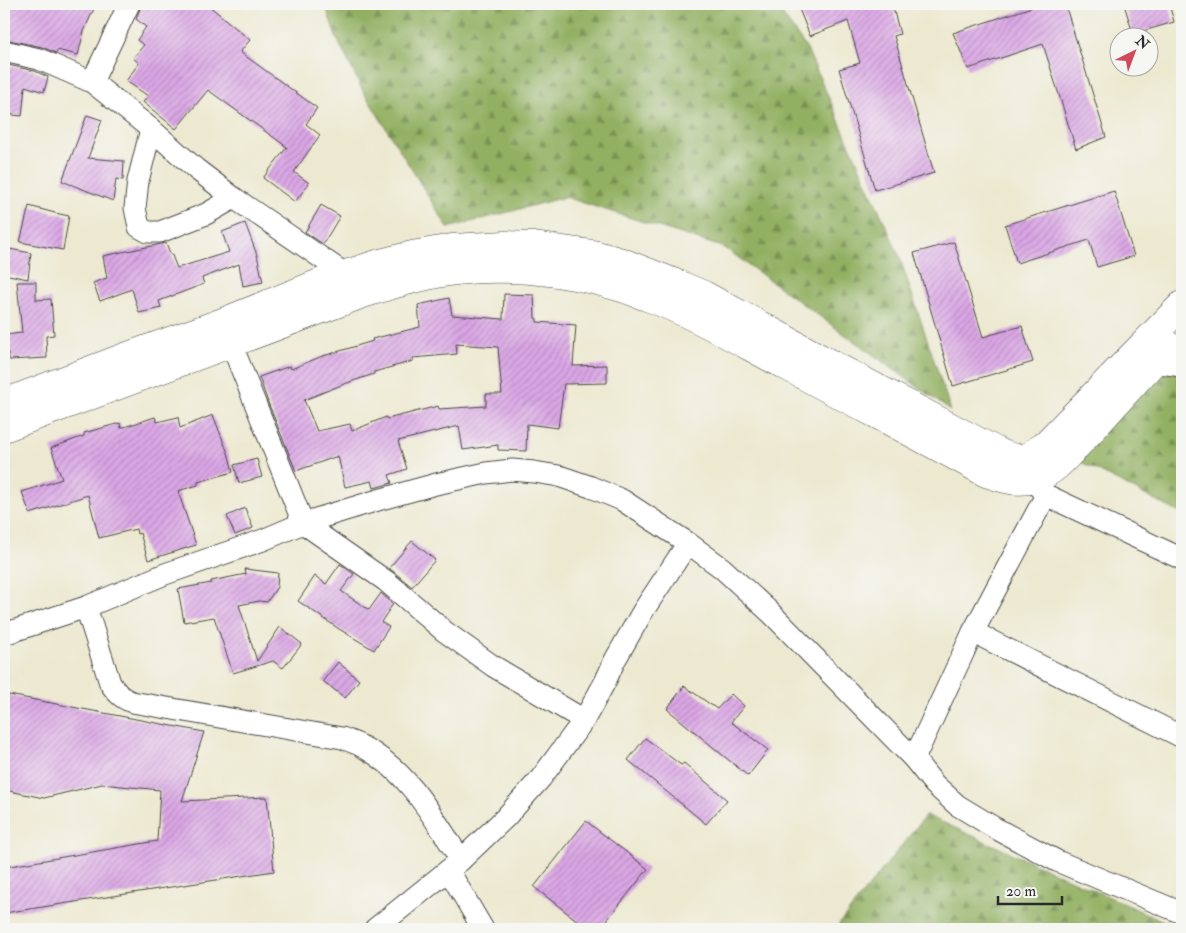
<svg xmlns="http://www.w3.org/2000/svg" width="1186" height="933" font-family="'IM FELL Double Pica',serif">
<defs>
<pattern id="forest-firs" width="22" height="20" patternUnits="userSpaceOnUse" patternTransform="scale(1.25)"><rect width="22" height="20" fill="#92b062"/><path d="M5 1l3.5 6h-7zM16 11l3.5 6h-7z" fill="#778f51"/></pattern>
<pattern id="building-hatch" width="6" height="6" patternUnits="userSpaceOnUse" patternTransform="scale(1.25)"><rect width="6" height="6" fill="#dba7e6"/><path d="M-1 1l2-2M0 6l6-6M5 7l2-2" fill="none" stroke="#b288bb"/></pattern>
</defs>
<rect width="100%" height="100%" fill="#f6f6f2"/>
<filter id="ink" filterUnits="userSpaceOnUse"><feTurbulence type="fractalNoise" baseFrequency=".02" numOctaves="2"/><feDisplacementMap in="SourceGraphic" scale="10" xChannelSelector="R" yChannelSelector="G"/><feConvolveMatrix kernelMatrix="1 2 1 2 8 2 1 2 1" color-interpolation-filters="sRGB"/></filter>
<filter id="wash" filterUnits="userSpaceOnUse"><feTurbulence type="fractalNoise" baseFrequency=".0096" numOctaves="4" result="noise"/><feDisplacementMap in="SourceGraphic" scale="20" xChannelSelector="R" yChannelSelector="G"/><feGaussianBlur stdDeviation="1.12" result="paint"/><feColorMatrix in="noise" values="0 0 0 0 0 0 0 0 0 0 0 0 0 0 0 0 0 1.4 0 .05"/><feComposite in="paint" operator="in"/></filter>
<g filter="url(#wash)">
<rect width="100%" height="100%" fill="#ede9d1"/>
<g fill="url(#forest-firs)" stroke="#5e6e46">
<polygon points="325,4 775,4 807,49 899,255 951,411 725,248 565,197 448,228 363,91 336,37"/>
<polygon points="1182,337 1182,514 1073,458"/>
<polygon points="926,815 1181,929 835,929"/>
</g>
<g id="blocks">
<g fill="url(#building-hatch)" fill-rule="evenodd">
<polygon points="6,4 96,4 84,31 78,55 57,50 56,53 42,47 4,39 4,13"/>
<polygon points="141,4 207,4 250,40 240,52 317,108 306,124 320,135 294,172 309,183 295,202 263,178 287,147 208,90 176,129 143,102 148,96 126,81 139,63 133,58 144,45 137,40 146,27 136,19 140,9"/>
<polygon points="797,4 892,4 900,34 894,36 934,173 875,190 839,69 860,63 848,21 810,36"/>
<polygon points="1031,4 1065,4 1106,137 1076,149 1043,44 968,69 953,33 1032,7"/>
<polygon points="1124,4 1169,4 1174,22 1133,34"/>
<polygon points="4,64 35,71 48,77 44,92 25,86 22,116 4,114"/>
<polygon points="87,115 102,120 88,158 124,161 123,180 116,179 113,201 62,181"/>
<polygon points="1114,191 1134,256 1097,267 1089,240 1017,263 1005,225"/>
<polygon points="321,205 340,216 323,244 305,232"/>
<polygon points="29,206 55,213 69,216 63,250 20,242"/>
<polygon points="245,223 257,255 263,282 243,286 239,264 202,278 204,284 159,301 161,308 139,313 132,289 100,301 93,283 107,278 103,256 166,243 170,253 171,253 177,268 229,252 222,232"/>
<polygon points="954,242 983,337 1022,326 1033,362 953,386 914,253"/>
<polygon points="4,248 31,253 28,279 4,274"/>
<polygon points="17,282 36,282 36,300 51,299 54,335 46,336 47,358 9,360 5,335 22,333"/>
<path d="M504 294 534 295 535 318 537 319V322L576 325 573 366 607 365V383L564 384 558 428 527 424 526 451 498 450V445L463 450 459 426 398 441 407 469 389 475 392 483 374 488 372 481 345 487 338 456 296 471 269 405 259 377 290 366 291 369 320 357 373 341 372 339 420 327 418 305 449 298 452 315 503 319ZM456 344 498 347 502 394H486V406L439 409 438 406 387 419 386 417 352 431 350 424 317 431 304 400 344 384 374 374V372L413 361V358L457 354Z"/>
<polygon points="213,415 229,456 233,472 198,482 198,485 178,491 196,545 148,560 140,533 137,534 136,529 99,538 88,495 30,514 22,492 62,479 51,448 84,436 84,433 120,423 121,428 155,417 157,422 178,417 180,428"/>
<polygon points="257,459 262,477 239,483 234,465"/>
<polygon points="245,508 253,528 235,535 227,516"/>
<polygon points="412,541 435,560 412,587 389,568"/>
<polygon points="340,564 354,574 341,591 369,610 381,593 393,604 381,622 389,627 374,650 339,629 298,601 315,576 326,584"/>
<polygon points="245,569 278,573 277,587 267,602 259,601 239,605 257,661 280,627 302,644 283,668 273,661 233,673 214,617 184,622 178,589 211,583 211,581 246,574"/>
<polygon points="338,662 359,680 345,698 323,681"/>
<polygon points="684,686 717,709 731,694 744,706 731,722 768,750 748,776 667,709"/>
<polygon points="4,694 204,732 182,801 267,797 274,871 4,913 4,867 157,841 160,790 102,784 44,798 4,790"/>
<polygon points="645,738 681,765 684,763 727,800 706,824 628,760"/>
<polygon points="586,821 648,869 600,929 588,929 534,887"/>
</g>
</g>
</g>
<g filter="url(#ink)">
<use href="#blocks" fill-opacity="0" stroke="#484844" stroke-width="1"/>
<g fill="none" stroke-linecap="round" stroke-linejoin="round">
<g stroke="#484844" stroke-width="23">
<g id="street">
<polyline points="4,51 39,59 92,82 151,129 196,169 234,198 345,274 352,282"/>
<polyline points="92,82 129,4"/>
<polyline points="151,129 138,181 135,208 139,227 148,232 160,232 206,214 234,198"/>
<polyline points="231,343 303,523 386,581 444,631 493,666 584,720"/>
<polyline points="1152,362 1182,366"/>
<polyline points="1036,484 1046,495 1182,559"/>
<path d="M86 607 110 683C116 692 121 698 132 702L342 738C349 741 357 743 363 747 409 771 434 819 461 860"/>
<polyline points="973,632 1182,737"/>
<polyline points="4,634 86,607 165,574 263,540 303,523 378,500 436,484 486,473 512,470 534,472 559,476 591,487 622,500 688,543 722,568 771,613 914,759 934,784 957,805 995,828 1057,861 1182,913"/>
<polyline points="914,759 973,632 1046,495"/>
<polyline points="449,871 483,929"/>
<polyline points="375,929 461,860 505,818 541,778 584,720 605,682 615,660 643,611 688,543"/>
</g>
</g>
<g stroke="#484844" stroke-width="29">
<g id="secondary">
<polyline points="4,403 122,358 223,322 327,280 380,263 412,255 452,248 505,245 534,246 593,254 622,262 678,284 704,295 771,331 818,357 1002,454 1015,458 1027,458 1047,443 1182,305"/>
<path d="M4 428 363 294C393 284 423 275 455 271 519 264 587 273 647 297 696 315 740 342 786 366 852 402 919 436 986 473 1001 478 1018 484 1034 479 1055 473 1071 451 1086 436 1114 406 1140 375 1169 346"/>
</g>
</g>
<use href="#street" stroke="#fff" stroke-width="21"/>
<use href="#secondary" stroke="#fff" stroke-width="28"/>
</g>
</g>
<rect width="1186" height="933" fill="none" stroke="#f6f6f2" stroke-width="20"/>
<g transform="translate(1134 52) rotate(42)"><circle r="24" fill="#f6f6f2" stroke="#a5a5a2"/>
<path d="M0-4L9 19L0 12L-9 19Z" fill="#d1495b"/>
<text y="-8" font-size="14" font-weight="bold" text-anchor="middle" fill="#2b2b2b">N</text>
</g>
<path d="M998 896v8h64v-8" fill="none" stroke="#2b2b2b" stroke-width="2.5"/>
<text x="1006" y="896" font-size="15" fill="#2b2b2b" stroke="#f6f6f2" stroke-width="4" paint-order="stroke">20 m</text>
</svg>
